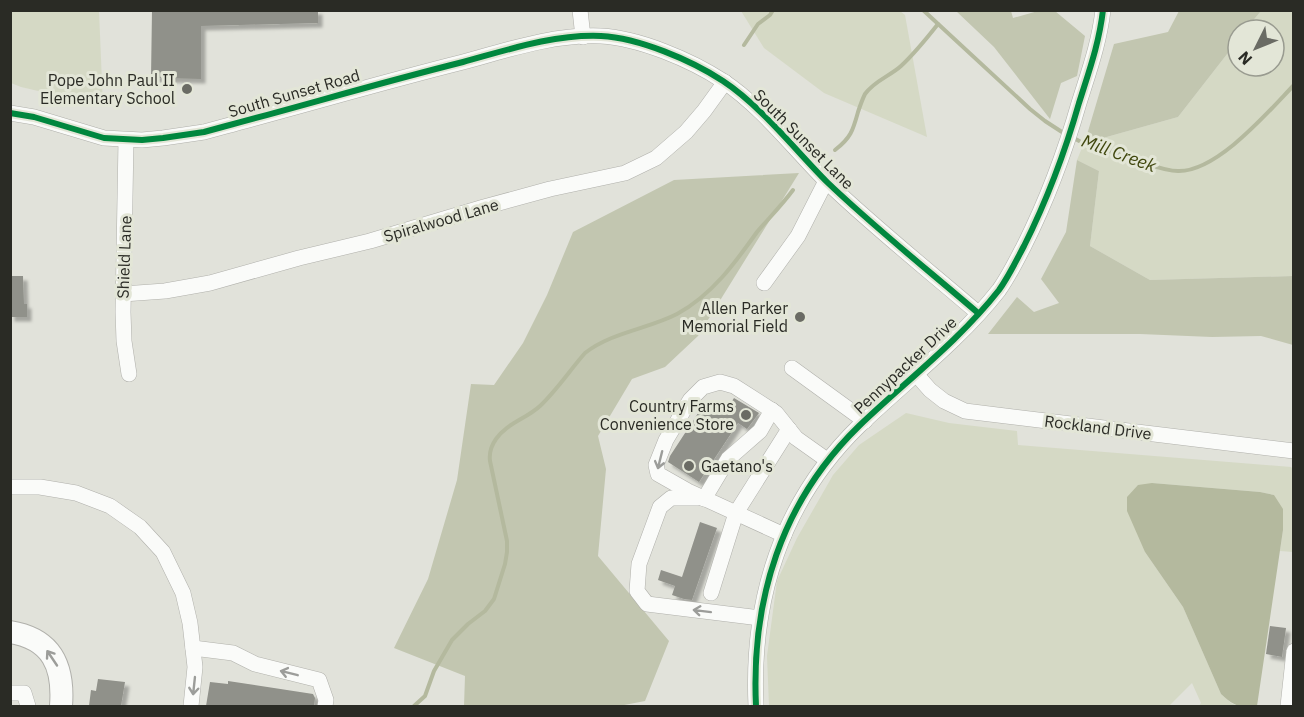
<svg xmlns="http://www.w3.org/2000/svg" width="1304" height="717" font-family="'IBM Plex Sans',sans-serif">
<defs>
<filter id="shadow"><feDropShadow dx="4.5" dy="4.5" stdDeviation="1.5" flood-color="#0004"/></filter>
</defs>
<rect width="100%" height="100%" fill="#e1e2da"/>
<g fill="#d5d9c5">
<polygon points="10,11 99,11 103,106 21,87 11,83"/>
<polygon points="741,11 900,11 905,15 927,137 824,93 764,48"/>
<polygon points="1261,11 1293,11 1293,276 1150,280 1090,246 1099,171 1077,160 1086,138 1103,138 1178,117 1238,40 1238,66 1274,66 1274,30 1245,30"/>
<polygon points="906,413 949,423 1017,431 1018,445 1291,467 1293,469 1293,552 1280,551 1283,530 1274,495 1260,492 1152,483 1145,552 1183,607 1221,694 1231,703 1238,706 1199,706 1201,703 1192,683 1169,706 769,706 767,656 777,581 797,538 833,475 859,445"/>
</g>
<g fill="#c2c6b0">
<polygon points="956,11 1011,11 1013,18 1038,11 1055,11 1085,36 1077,76 1061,83 1050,119 994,47"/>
<polygon points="1179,11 1261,11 1245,30 1238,30 1238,40 1178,117 1103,138 1086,138 1114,44 1168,32"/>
<polygon points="1077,160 1099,171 1090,246 1150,280 1293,276 1293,345 1261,336 1212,337 1140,334 988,334 1017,297 1034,312 1059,303 1041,279 1066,232"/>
<polygon points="799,173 698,336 665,367 632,379 598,436 606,469 598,556 669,641 645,701 619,706 464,706 465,676 394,648 428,579 457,480 471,384 494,385 523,343 547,295 573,232 674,180"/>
</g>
<path fill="#b4b99e" d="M1152 483 1260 492 1274 495 1283 509V530L1257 706C1239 708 1234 706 1221 694L1183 607 1145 552 1127 511V497L1138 485Z"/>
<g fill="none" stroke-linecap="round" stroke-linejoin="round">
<g stroke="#b4b99e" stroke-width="4">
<polyline points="923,10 1030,109 1045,121 1065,134"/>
<polyline points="744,45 758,24 770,15 773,10"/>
<path d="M1072 137 1081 142C1101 149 1122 155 1142 162 1154 166 1166 171 1178 171 1217 172 1268 112 1294 85"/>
<path d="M835 150C851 138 853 130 858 112 860 106 862 100 865 94 874 81 890 76 901 66 915 53 927 38 938 24"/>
<path d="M414 706 425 696 434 671 452 640 468 624 485 611 494 599 505 564 507 552V541L490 461C489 453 491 446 496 439 507 423 526 419 540 406 557 390 570 370 585 353 612 332 648 329 677 314 712 295 735 263 757 232 769 218 782 205 793 190"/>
</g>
</g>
<g fill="#90918a" filter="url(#shadow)">
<polygon points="152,10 318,10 318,23 201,26 201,79 151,78"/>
<polygon points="10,276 23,276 24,304 27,304 27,317 10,317"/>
<polygon points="734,398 759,413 747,429 738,423 699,482 668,462 670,456 706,401 724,413"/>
<polygon points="700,522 717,528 692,600 684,599 672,595 675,586 658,580 661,570 682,577"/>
<polygon points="1270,626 1286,628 1282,657 1266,654"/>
<polygon points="98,679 125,682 121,706 89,706 91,690 96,691"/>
<polygon points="228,681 313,694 315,698 314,706 206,706 210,682 228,684"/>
</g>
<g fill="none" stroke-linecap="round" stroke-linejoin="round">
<g stroke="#b0b0ab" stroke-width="16">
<g id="minor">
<polyline points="580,10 583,37"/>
<path d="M10 113 34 117 104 138 142 140 163 138 204 132 226 126C305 105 383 82 463 62 507 50 554 34 601 36 639 38 691 60 723 81 761 106 795 150 827 182 875 228 928 270 978 313"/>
<polyline points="126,140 123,312 124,341 129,374"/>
<polyline points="764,283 798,236 826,181"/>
<polyline points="123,294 165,291 210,283 299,258 370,241 484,207 550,189 625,173 656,158 686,132 704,111 725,82"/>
<polyline points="792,368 865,421"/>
<polyline points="916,374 930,390 944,401 965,411 1294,451"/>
<polyline points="10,487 40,487 76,493 110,506 140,527 163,552 183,593 190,623 195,667 191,706"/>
<polyline points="698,498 671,498 660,507 639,564 637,591 647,604 760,618"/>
<polyline points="704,499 728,459 760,431 772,410"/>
<polyline points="784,535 688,491 658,474 656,465 666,440 690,400 703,387 720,382 734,386 776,413 796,438 827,460"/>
<polyline points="711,593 736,513 789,429"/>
<polyline points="193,648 233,653 255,664 319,680 326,700 325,706"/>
<polyline points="10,693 24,693 28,706"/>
<path d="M756 706C751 600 781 502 859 426 906 381 959 341 999 290 1009 276 1016 261 1024 246 1047 200 1065 152 1079 103 1089 71 1099 44 1103 10"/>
<polyline points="1288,706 1294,651"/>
</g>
</g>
<g stroke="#b0b0ab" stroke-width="24">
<path id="highway" d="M10 632C53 639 64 667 61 706"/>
</g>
<use href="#minor" stroke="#fafbf9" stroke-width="15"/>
<use href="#highway" stroke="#fafbf9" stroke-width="22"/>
<g stroke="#e3e6d7" stroke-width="10">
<g id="cycleway">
<path d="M10 113 34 117 104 138 142 140 163 138 204 132 226 126C305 105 383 82 463 62 507 50 554 34 601 36 639 38 691 60 723 81 761 106 795 150 827 182 875 228 928 270 978 313"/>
<path d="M756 706C751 600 781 502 859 426 906 381 959 341 999 290 1009 276 1016 261 1024 246 1047 200 1065 152 1079 103 1089 71 1099 44 1103 10"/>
</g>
</g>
<use href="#cycleway" stroke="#00873e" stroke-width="6"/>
</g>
<defs><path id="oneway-shaft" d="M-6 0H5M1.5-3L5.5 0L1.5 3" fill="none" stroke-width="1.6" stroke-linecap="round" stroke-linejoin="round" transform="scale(1.5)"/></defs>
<g stroke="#9c9d9a">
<use href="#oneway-shaft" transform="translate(660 460) rotate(104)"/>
<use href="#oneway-shaft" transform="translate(702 611) rotate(-173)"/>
<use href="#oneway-shaft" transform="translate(52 658) rotate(-124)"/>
<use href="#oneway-shaft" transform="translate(289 673) rotate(-166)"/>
<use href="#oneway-shaft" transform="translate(194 686) rotate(96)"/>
</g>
<g fill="#6a6b64" stroke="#e3e6d7" stroke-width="2">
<circle cx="187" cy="89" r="6"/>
<circle cx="800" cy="317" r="6"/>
<circle cx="746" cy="415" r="6"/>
<circle cx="689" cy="466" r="6"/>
</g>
<g text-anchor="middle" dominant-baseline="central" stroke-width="6" stroke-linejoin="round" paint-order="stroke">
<g font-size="16" fill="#2a2b25" stroke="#e3e6d7" text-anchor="end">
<text x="175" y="80">Pope John Paul II<tspan x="175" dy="18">Elementary School</tspan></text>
<text x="788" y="308">Allen Parker<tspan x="788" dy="18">Memorial Field</tspan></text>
<text x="734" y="406">Country Farms<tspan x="734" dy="18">Convenience Store</tspan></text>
<text x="701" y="466" text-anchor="start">Gaetano's</text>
</g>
<g font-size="16" fill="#2a2b25" stroke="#e3e6d7">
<text transform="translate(294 93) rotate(-16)">South Sunset Road</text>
<text transform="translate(804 139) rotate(45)">South Sunset Lane</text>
<text transform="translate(441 220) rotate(-16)">Spiralwood Lane</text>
<text transform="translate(124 257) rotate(-88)">Shield Lane</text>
<text transform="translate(905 365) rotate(-43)">Pennypacker Drive</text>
<text transform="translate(1098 427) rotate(7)">Rockland Drive</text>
</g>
<g font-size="18" font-style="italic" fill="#41480f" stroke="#e3e6d7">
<text transform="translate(1119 153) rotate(20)">Mill Creek</text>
</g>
</g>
<rect width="1304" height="717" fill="none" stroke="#2a2b25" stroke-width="24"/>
<g transform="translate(1256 48) rotate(227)"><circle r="28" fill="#e3e6d7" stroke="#999b90" stroke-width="1.5"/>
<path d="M0-4.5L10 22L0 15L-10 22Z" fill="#6a6b64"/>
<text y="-9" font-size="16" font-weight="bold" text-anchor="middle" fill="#2a2b25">N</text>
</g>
</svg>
